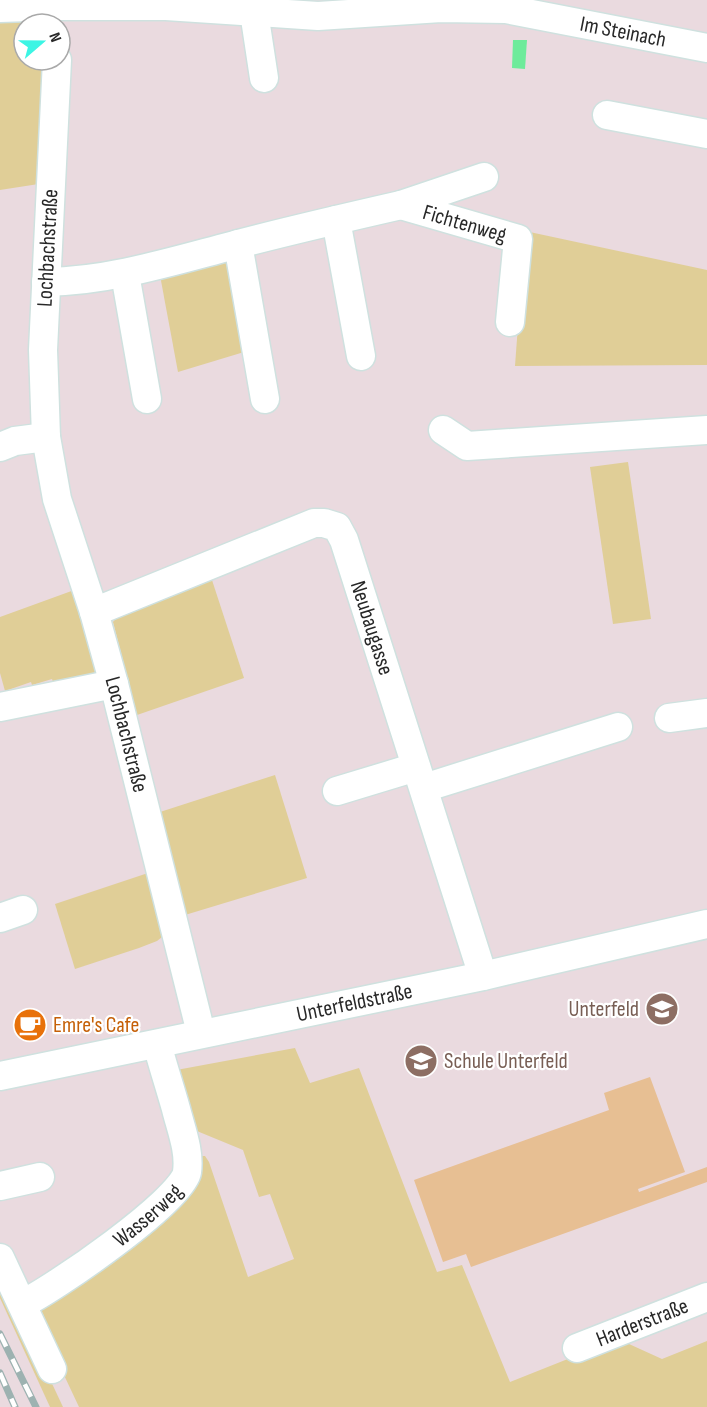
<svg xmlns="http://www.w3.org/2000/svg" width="707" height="1407" font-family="'Sofia Sans Condensed',sans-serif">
<rect width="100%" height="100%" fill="#eadadf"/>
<g fill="#e0ce97">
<path d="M0 17C15 17 29 15 41 24H24V60H50L45 183 0 190Z"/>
<polygon points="525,231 707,270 707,365 515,366"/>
<polygon points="228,258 254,349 178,372 159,270"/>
<polygon points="628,462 651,619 613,624 590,467"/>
<polygon points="210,574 244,678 137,715 113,622 120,613"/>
<polygon points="77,589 101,674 55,688 52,679 32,685 31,682 5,691 0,673 0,617"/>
<polygon points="275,775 307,878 185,915 160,812"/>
<polygon points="151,872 163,926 162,937 157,941 139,948 75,969 55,904"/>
<polygon points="295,1048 310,1083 359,1068 437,1272 462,1265 510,1382 618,1339 662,1359 707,1341 707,1407 79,1407 39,1322 38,1305 199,1156 205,1156 209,1162 248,1277 294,1259 270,1194 259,1197 243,1150 192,1129 171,1071"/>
<polygon points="0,1273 63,1407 50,1407 0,1298"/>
</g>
<polygon fill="#e7bf93" points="650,1077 685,1172 638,1189 639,1192 707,1167 707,1182 471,1267 466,1254 443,1262 414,1180 609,1110 604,1093"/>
<polygon fill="#6eeb9b" points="513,40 527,40 525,69 512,68"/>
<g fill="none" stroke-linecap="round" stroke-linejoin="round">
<g stroke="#cfe1df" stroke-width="31">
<g id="minor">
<path id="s1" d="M0 8 60 6H166L318 16 441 8 506 9 707 48"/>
<polyline points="254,12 264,78"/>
<path id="s2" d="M57 60 43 350 46 437 57 499 94 612 114 684 201 1033"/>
<polyline points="607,115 707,134"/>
<path id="s3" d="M484 177 401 205 518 239 510 322"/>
<polyline points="336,220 361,356"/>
<polyline points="238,244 265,399"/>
<polyline points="125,274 147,399"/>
<path d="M46 282C109 281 170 262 231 246 287 231 344 218 401 205"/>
<polyline points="443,430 467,446 707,430"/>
<polyline points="0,447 15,441 46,437"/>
<path id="s4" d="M94 612 314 523H324L337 527 344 540 483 976"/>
<polyline points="0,707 114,684"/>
<polyline points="669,718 707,713"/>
<polyline points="424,788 618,727"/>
<polyline points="337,791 416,767"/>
<polyline points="0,918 23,910"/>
<path id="s5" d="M0 1076 483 976 707 924"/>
<polyline points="0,1186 40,1177"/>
<polyline points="0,1258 52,1369"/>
<path id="s6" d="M22 1304C51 1291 183 1200 187 1172 190 1151 181 1129 176 1109 170 1088 163 1066 157 1044"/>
<path id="s7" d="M577 1348 707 1297"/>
</g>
</g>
<use href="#minor" stroke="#fff" stroke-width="28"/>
<g stroke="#9db2b1" stroke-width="7">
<g id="rail">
<polyline points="0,1334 36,1407"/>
<polyline points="0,1373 15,1407"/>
</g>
</g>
<use href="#rail" stroke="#fff" stroke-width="4.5" stroke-dasharray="14" stroke-linecap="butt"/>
</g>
<defs>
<g id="school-disc" transform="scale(1.725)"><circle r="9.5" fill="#8d6e63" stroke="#fff"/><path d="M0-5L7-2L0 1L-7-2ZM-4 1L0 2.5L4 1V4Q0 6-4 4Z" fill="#fff"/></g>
<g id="cafe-disc" transform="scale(1.725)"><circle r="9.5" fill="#e8710a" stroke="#fff"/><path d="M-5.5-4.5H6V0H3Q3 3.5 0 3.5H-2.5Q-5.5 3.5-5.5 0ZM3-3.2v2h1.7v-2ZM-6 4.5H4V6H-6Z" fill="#fff"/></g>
</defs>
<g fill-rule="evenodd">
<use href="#school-disc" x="662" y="1009"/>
<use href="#cafe-disc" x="30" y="1025"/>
<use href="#school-disc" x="421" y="1061"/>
</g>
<g text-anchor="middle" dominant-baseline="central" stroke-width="4.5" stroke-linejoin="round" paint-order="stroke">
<g font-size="22" fill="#282828" stroke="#fff">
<text stroke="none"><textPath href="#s1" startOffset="626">Im Steinach</textPath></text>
<text stroke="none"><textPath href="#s3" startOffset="154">Fichtenweg</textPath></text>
<text transform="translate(48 248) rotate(-87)">Lochbachstraße</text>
<text stroke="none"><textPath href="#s4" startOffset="368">Neubaugasse</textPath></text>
<text stroke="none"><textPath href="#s2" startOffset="686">Lochbachstraße</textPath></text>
<text stroke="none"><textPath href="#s5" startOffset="362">Unterfeldstraße</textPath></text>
<text stroke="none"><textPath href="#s6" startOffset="154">Wasserweg</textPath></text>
<text stroke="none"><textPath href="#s7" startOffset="70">Harderstraße</textPath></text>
</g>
<g font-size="22" fill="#785e54" stroke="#fff" text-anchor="end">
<text x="639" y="1009">Unterfeld</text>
<text x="444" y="1061" text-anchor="start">Schule Unterfeld</text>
</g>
<g font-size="22" fill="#c56008" stroke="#fff" text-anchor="start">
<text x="53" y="1025">Emre's Cafe</text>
</g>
</g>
<g transform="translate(42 42) rotate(70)"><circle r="28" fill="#ffffff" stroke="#a9a9a9" stroke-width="1.5"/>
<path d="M0-4.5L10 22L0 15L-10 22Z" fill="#3cf5e4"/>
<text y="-9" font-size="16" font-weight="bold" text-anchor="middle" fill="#282828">N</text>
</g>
</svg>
